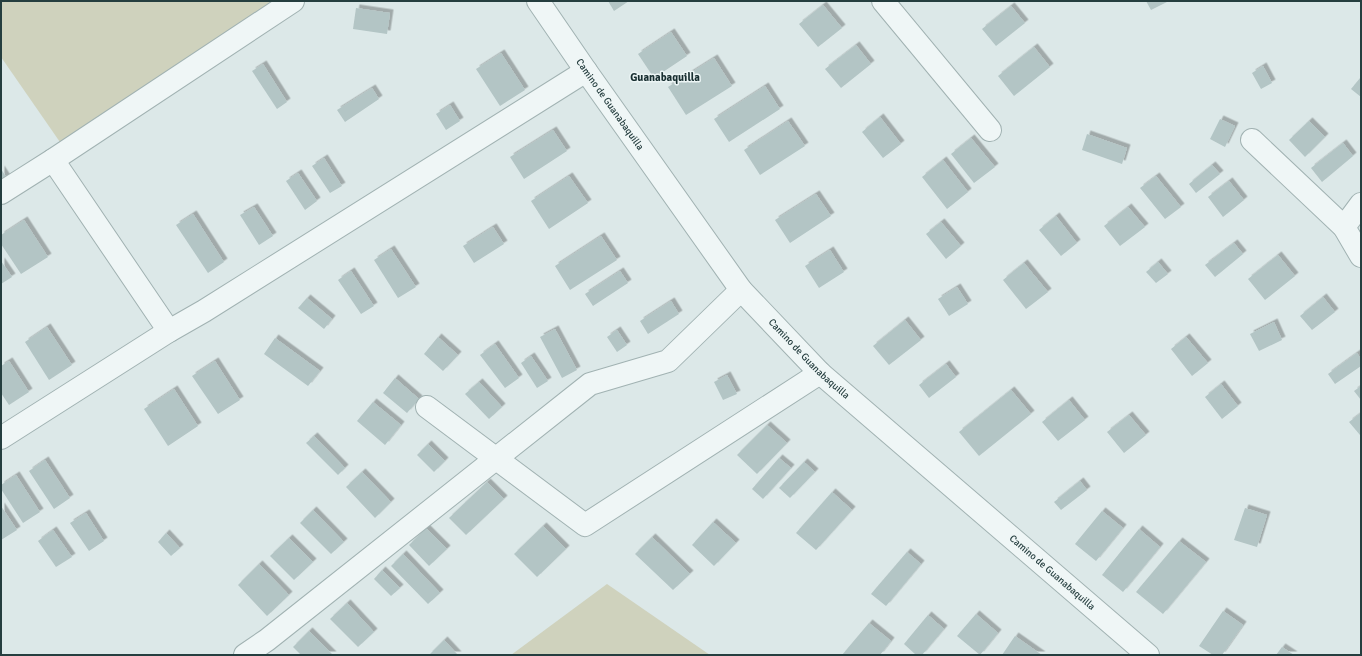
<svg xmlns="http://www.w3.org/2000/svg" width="1362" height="656" font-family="Signika,sans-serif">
<defs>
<filter id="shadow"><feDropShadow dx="3.5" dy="-3.5" stdDeviation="0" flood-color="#0004"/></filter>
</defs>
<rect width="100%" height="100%" fill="#dce8e8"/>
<g fill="#cfd2bd">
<polygon points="1,1 288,1 62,145 1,57"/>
<polygon points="607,584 710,655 511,655"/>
</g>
<g fill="#b3c5c5" filter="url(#shadow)">
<polygon points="608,1 629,1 614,11"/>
<polygon points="1146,1 1169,1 1151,10"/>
<polygon points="823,5 842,28 818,47 799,24"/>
<polygon points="1011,6 1025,23 996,46 982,29"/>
<polygon points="356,8 390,13 387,34 353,29"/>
<polygon points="671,32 687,56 654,78 638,54"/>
<polygon points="856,45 871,64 841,88 825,69"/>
<polygon points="1034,47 1050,67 1014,96 998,76"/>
<polygon points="501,53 525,90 500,106 476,69"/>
<polygon points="714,58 732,86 686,115 668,87"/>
<polygon points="263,64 287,102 277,109 252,71"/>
<polygon points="1263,66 1272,83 1261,89 1252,73"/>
<polygon points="1361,77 1361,97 1351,89"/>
<polygon points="765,86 780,109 729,142 714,119"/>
<polygon points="372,88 379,99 345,122 337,110"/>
<polygon points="450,105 460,121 446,130 436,114"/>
<polygon points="880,117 901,144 883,158 862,132"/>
<polygon points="1220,119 1235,126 1225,147 1210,139"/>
<polygon points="788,121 805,146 760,175 744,150"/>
<polygon points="1309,121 1325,137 1305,157 1289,140"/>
<polygon points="553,130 567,151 524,179 510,157"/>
<polygon points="1087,134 1127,148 1122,164 1082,150"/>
<polygon points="971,138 995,167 974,183 951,154"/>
<polygon points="1343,143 1353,156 1322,182 1311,168"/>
<polygon points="324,158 342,186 330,193 312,166"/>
<polygon points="943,160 968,192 947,209 922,177"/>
<polygon points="1212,165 1220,174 1196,193 1189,184"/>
<polygon points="1,169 8,180 1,184"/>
<polygon points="298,173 317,201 305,210 286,181"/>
<polygon points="569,176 588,203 549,229 531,201"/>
<polygon points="1156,176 1181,207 1165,219 1140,188"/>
<polygon points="1229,181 1244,200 1223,217 1208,197"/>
<polygon points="816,194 831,216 790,243 775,220"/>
<polygon points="254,207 273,236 259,245 240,215"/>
<polygon points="1128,207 1145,227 1120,246 1104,226"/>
<polygon points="193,214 224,262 208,273 176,225"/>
<polygon points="1056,216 1077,243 1061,256 1039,230"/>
<polygon points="24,220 48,257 21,274 1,244 1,235"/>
<polygon points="941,222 961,246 946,259 926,234"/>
<polygon points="493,227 504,244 474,263 463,246"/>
<polygon points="601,236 617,260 570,290 555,266"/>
<polygon points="1234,243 1243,254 1215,277 1205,265"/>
<polygon points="391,249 416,287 398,298 374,260"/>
<polygon points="830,250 844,272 819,288 805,266"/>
<polygon points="1278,255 1295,276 1265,300 1248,279"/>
<polygon points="1,261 12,277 1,284"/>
<polygon points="1158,262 1168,274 1156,283 1146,272"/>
<polygon points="1024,263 1048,292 1026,309 1003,280"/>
<polygon points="351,271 374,306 361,314 338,280"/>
<polygon points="620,271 628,283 593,306 585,294"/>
<polygon points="957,287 968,304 949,316 938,299"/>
<polygon points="1323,297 1335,312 1312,330 1300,316"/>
<polygon points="307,298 332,319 324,329 298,308"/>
<polygon points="671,301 679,314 648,334 640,321"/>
<polygon points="905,320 921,340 889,365 873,346"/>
<polygon points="1274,322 1282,340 1259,351 1250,334"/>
<polygon points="47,327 72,365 49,380 25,342"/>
<polygon points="555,329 577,370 562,378 540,337"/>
<polygon points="617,330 627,345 617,352 607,337"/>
<polygon points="438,337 458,355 443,371 424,354"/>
<polygon points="1186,337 1208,363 1192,376 1171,349"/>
<polygon points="275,338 320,371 308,386 264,354"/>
<polygon points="495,344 519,378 505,388 480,355"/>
<polygon points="1357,353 1361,359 1361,366 1335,384 1328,374"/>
<polygon points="531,356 548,381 537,388 521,363"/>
<polygon points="9,361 29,392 9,405 1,393 1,366"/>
<polygon points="215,361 240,400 218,414 192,376"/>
<polygon points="946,364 956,377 929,398 919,385"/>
<polygon points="727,375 737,394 723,400 714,382"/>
<polygon points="395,378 419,399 407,413 383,393"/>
<polygon points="479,382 502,407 489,419 465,394"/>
<polygon points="1221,384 1238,406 1222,419 1205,397"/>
<polygon points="1361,386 1361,400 1354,391"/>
<polygon points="174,389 198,426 168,446 144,409"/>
<polygon points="1011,390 1031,414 979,456 959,432"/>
<polygon points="1069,400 1085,420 1058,441 1042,422"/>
<polygon points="373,402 401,425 385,445 357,421"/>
<polygon points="1361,413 1361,434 1360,435 1349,422"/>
<polygon points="1129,415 1146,435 1124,453 1107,432"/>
<polygon points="767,425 787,443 757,474 737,455"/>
<polygon points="314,436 345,468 338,475 306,443"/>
<polygon points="428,444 445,461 434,472 417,455"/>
<polygon points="779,458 791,468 763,499 752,489"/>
<polygon points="45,460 70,498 54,509 29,471"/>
<polygon points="804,462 815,472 790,498 779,488"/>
<polygon points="362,472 391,502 375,518 346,487"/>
<polygon points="16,475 40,512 23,523 1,489 1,485"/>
<polygon points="1080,481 1087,490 1061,510 1054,502"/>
<polygon points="487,482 504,499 466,535 449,518"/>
<polygon points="832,492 852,510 816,550 796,533"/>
<polygon points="1,506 17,530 1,540"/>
<polygon points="1245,508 1267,515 1257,547 1234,540"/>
<polygon points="313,510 344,542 331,554 300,523"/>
<polygon points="1102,511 1123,528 1096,561 1075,544"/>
<polygon points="86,513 104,541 89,551 70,523"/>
<polygon points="713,522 736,543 714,566 692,545"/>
<polygon points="543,526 566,549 537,577 514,554"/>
<polygon points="426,528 447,549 429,566 409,545"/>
<polygon points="1139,529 1160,547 1123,592 1102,575"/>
<polygon points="53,530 72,557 56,567 38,541"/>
<polygon points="166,533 180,548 171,556 158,542"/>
<polygon points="652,537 690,574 673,590 635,554"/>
<polygon points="289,538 313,562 294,580 270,556"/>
<polygon points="1179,541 1206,562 1163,614 1136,592"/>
<polygon points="907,552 921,564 886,606 871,594"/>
<polygon points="403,554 440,593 428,604 391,566"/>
<polygon points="259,564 289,595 267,616 238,585"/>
<polygon points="382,570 400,588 391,596 374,579"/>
<polygon points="347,603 374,632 358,647 330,619"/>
<polygon points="1223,611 1243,625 1222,655 1213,655 1199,646"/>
<polygon points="976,614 998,633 980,655 957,636"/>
<polygon points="928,615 944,629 922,655 916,655 904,644"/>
<polygon points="869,623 891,641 880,655 842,655"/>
<polygon points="309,631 333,655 301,655 293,647"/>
<polygon points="1015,636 1042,655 1002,655"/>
<polygon points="444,640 458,655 429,655"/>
<polygon points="1282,647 1294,655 1276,655"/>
</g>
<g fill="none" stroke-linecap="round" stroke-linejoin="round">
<g stroke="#a1b2b2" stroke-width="24">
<g id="minor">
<path id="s1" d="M538 1 586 71 741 290 820 373 1148 655"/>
<polyline points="883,1 990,130"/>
<polyline points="1252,140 1344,227 1361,256"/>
<polyline points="53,160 169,331"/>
<polyline points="1,193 53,160 293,1"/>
<polyline points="1344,227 1361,204"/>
<polyline points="427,407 585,525 820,373"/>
<polyline points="1,438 169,331 204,311 586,71"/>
<polyline points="245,655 267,640 590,384 668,361 741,290"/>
</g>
</g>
<use href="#minor" stroke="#eff6f6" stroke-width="22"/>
</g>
<g text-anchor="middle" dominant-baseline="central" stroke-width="3" stroke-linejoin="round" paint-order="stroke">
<g font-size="10" fill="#253e3f" stroke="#ecf5f5">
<text stroke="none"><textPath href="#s1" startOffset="126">Camino de Guanabaquilla</textPath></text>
<text stroke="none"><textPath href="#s1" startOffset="450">Camino de Guanabaquilla</textPath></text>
<text stroke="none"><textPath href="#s1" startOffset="774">Camino de Guanabaquilla</textPath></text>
</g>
<g font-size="11" font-weight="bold" fill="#172e30" stroke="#ecf5f5">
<text x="665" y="77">Guanabaquilla</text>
</g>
</g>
<rect width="1362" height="656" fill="none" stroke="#253e3f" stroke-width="4"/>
</svg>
